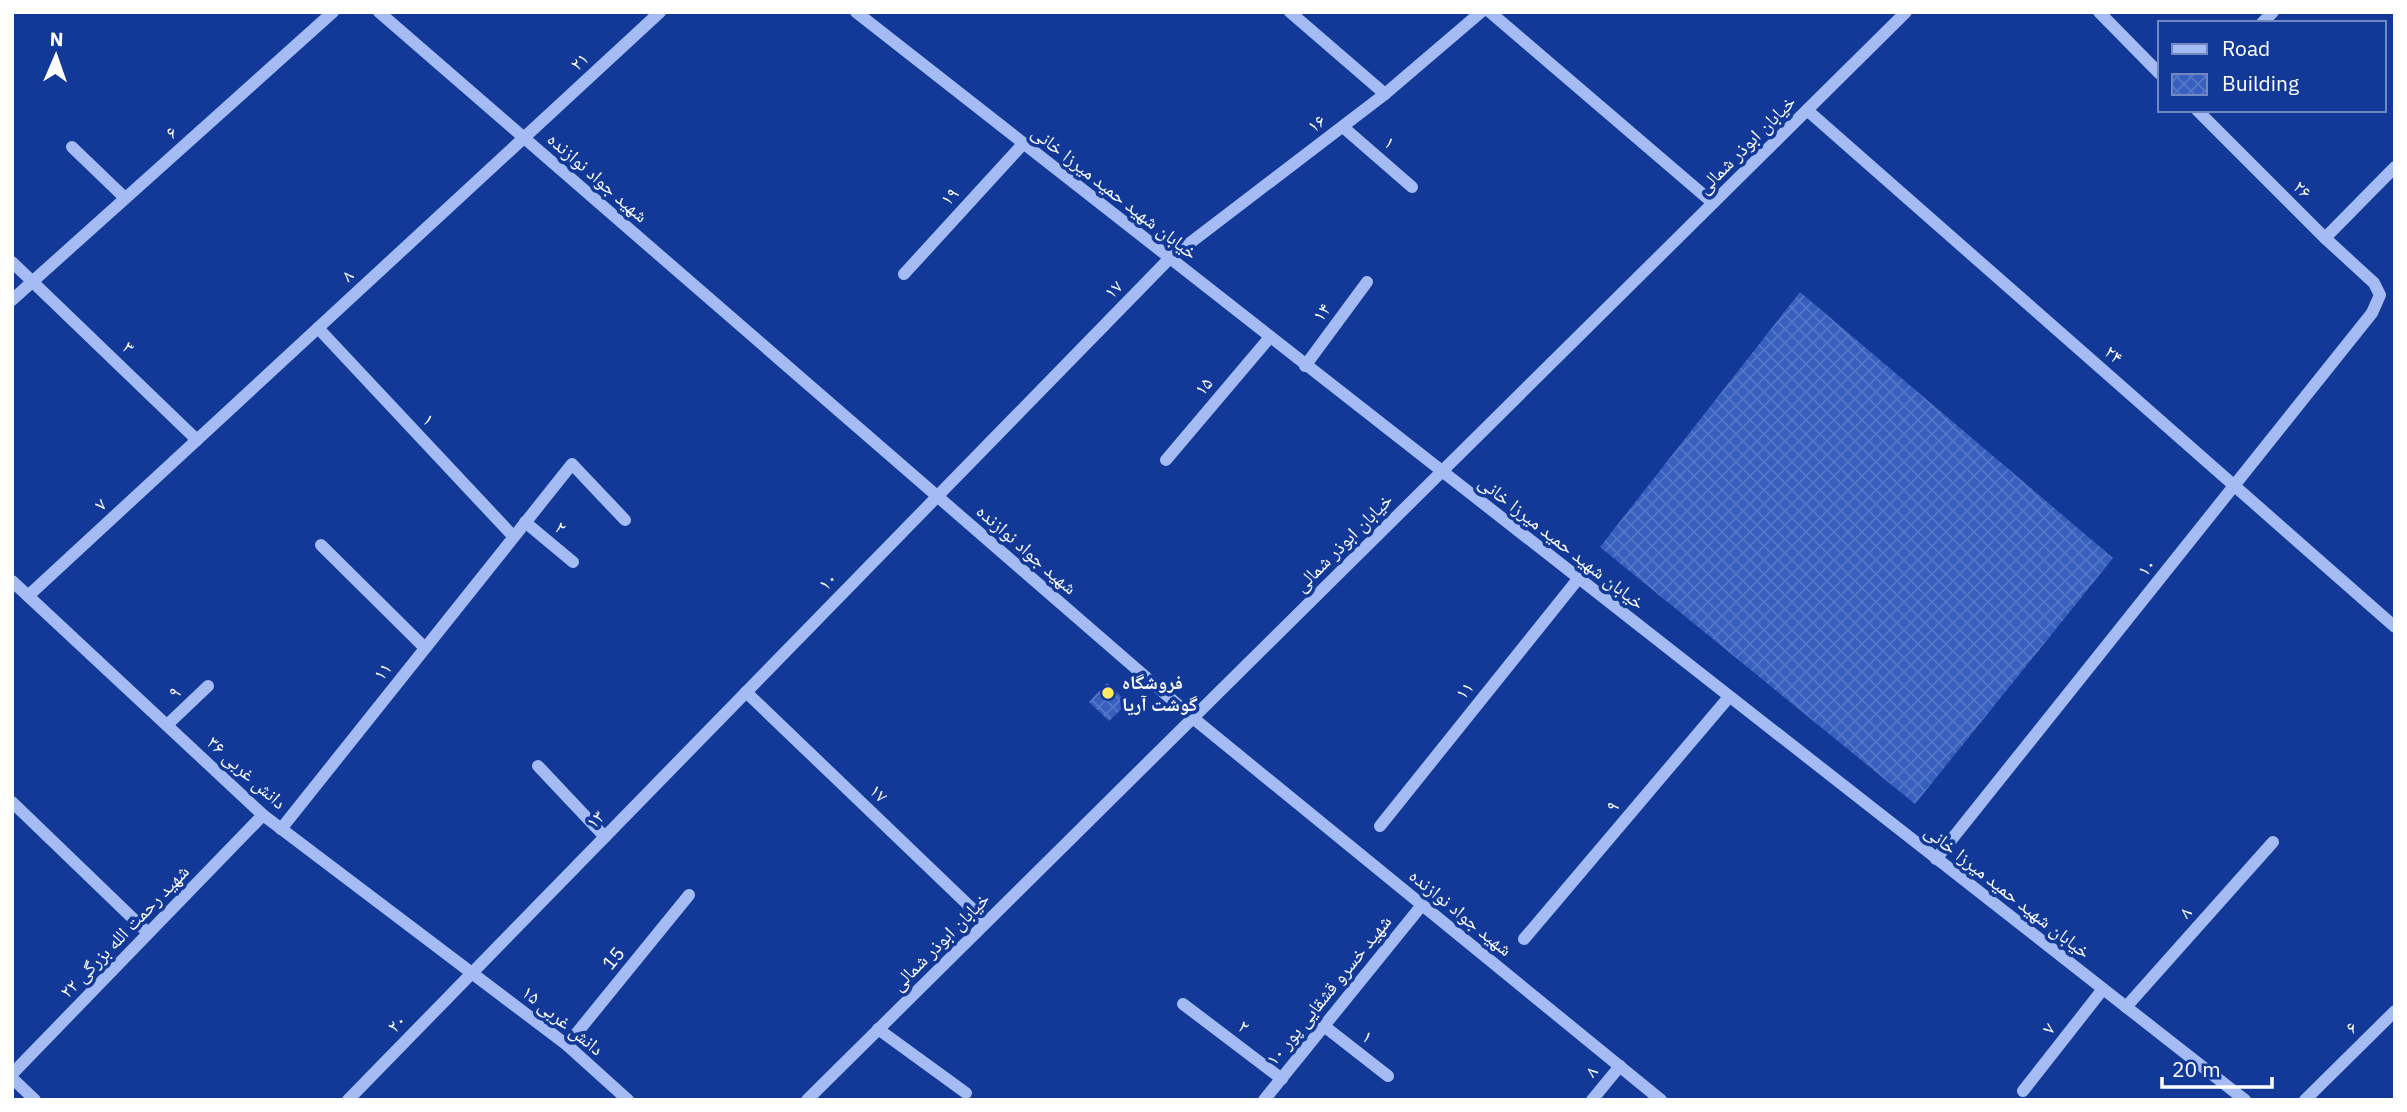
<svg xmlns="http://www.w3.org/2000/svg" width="2407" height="1112" font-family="'IBM Plex Sans','Noto Naskh Arabic',sans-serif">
<defs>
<pattern id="building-cross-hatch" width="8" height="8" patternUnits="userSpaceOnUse" patternTransform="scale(1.75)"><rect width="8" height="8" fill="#375fbe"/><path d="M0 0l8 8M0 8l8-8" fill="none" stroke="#5577c8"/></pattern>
</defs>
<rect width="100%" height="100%" fill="#133998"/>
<g fill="url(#building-cross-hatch)">
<polygon points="1800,292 2113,558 1915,804 1600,547"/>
<polygon points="1107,683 1128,703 1109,721 1089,702"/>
</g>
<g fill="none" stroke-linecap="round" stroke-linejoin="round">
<g stroke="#a4bcf3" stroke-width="12">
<polyline points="379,12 1193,718 1661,1100"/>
<polyline points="856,12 2245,1100"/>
<polyline points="1290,12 1385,94"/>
<polyline points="1490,12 1713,203"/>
<polyline points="2099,12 2160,74"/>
<polyline points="2262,23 2273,12"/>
<polyline points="1807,110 2395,627"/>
<polyline points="1343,127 1412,187"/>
<polyline points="72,147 125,198"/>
<polyline points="2325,238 2395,167"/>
<polyline points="12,262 197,440"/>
<polyline points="904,274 1023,144"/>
<polyline points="12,300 333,12"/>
<polyline points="318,328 513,536"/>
<polyline points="1305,366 1367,282"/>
<polyline points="1166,460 1270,337"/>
<polyline points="525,522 573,562"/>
<polyline points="321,545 425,648"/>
<polyline points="12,581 263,815 567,1045 628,1100"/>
<polyline points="28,596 660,12"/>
<polyline points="746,692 986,922"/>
<polyline points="167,725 208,686"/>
<polyline points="538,766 605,837"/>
<polyline points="12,802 148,933"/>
<polyline points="1380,826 1578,579"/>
<polyline points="281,829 572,464 625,520"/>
<polyline points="1936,859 2372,313 2380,295 2374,283 2325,238 2197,110"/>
<polyline points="1524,939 1729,697"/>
<polyline points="1183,1004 1282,1079"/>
<polyline points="2126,1007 2273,842"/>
<polyline points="1324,1026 1388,1076"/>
<polyline points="878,1029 966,1093"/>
<polyline points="567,1045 689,895"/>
<polyline points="12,1074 263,815"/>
<polyline points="12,1078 35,1100"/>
<polyline points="2023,1091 2103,989"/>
<polyline points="348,1100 1169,259 1385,94 1481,12"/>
<polyline points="807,1100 1906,12"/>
<polyline points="1264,1100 1422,905"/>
<polyline points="1592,1100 1620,1066"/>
<polyline points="2305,1100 2395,1011"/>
</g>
</g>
<circle fill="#ffea66" stroke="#133998" stroke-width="2.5" cx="1108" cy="693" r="7"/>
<g text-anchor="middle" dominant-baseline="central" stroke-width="7" stroke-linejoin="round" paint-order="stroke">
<g font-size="19" fill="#fff" stroke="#133998">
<text transform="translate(579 61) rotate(-43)">۲۱</text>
<text transform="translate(1316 123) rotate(-37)">۱۶</text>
<text transform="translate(171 132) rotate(-42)">۶</text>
<text transform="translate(1390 142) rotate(41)">۱</text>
<text transform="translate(1746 144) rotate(-45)">خیابان ابوذر شمالی</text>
<text transform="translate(598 177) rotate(41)">شهید جواد نوازنده</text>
<text transform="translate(2303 189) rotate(45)">۲۶</text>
<text transform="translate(1115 192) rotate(38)">خیابان شهید حمید میرزا خانی</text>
<text transform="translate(949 196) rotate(-48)">۱۹</text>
<text transform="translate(347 275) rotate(-43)">۸</text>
<text transform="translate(1113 289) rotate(-46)">۱۷</text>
<text transform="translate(1321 312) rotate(-54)">۱۴</text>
<text transform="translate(129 347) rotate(44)">۳</text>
<text transform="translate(2114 354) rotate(41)">۲۴</text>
<text transform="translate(1203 386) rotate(-50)">۱۵</text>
<text transform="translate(429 419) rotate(47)">۱</text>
<text transform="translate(100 504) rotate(-43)">۷</text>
<text transform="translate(561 527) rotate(40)">۲</text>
<text transform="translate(1343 542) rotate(-45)">خیابان ابوذر شمالی</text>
<text transform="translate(1562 542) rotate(38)">خیابان شهید حمید میرزا خانی</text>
<text transform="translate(1027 549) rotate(41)">شهید جواد نوازنده</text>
<text transform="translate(2146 567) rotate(-51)">۱۰</text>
<text transform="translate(827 581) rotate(-46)">۱۰</text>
<text transform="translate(382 671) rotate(-52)">۱۱</text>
<text transform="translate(1464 690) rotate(-51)">۱۱</text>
<text transform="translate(174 692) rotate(-44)">۹</text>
<text transform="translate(247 772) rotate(42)">دانش غربی ۳۶</text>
<text transform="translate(879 793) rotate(44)">۱۷</text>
<text transform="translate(1612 806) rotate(-50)">۹</text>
<text transform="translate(595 819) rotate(-46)">۱۳</text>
<text transform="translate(2008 891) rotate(38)">خیابان شهید حمید میرزا خانی</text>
<text transform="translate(1461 912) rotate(39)">شهید جواد نوازنده</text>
<text transform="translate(2185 912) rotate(-48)">۸</text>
<text transform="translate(124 931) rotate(-46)">شهید رحمت الله بزرگی ۲۲</text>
<text transform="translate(940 941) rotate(-45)">خیابان ابوذر شمالی</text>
<text transform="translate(613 958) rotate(-51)">15</text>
<text transform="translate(1328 990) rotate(-51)">شهید خسرو قشقایی پور ۱۰</text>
<text transform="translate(563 1020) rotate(39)">دانش غربی ۱۵</text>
<text transform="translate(396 1023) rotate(-46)">۲۰</text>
<text transform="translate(1244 1026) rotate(37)">۲</text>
<text transform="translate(2351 1027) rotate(-45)">۶</text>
<text transform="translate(2048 1028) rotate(-52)">۷</text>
<text transform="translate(1368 1036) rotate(38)">۱</text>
<text transform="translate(1591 1071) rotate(-50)">۸</text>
</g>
<g font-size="19" font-weight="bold" fill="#fff" stroke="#133998" text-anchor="start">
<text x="1122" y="682">فروشگاه<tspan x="1122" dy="22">گوشت آریا</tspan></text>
</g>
</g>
<rect width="2407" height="1112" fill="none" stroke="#ffffff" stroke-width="28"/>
<rect x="2158" y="21" width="228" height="91" fill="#133998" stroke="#7188c1" stroke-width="2"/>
<rect x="2172" y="44" width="35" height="10" fill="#a4bcf3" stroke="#7188c1" stroke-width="2"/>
<text x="2222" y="56" font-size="21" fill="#ffffff">Road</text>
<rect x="2172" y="74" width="35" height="21" fill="url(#building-cross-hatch)" stroke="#7188c1" stroke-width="2"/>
<text x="2222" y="91" font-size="21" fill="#ffffff">Building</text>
<g transform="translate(56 56) rotate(2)" stroke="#133998" stroke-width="5" paint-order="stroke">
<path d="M0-5L12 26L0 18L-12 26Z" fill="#ffffff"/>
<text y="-10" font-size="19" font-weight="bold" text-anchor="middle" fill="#ffffff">N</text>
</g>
<path d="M2162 1077v10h110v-10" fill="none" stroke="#ffffff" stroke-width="3.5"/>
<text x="2172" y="1077" font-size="21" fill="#ffffff" stroke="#133998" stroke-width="5" paint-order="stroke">20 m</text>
</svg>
